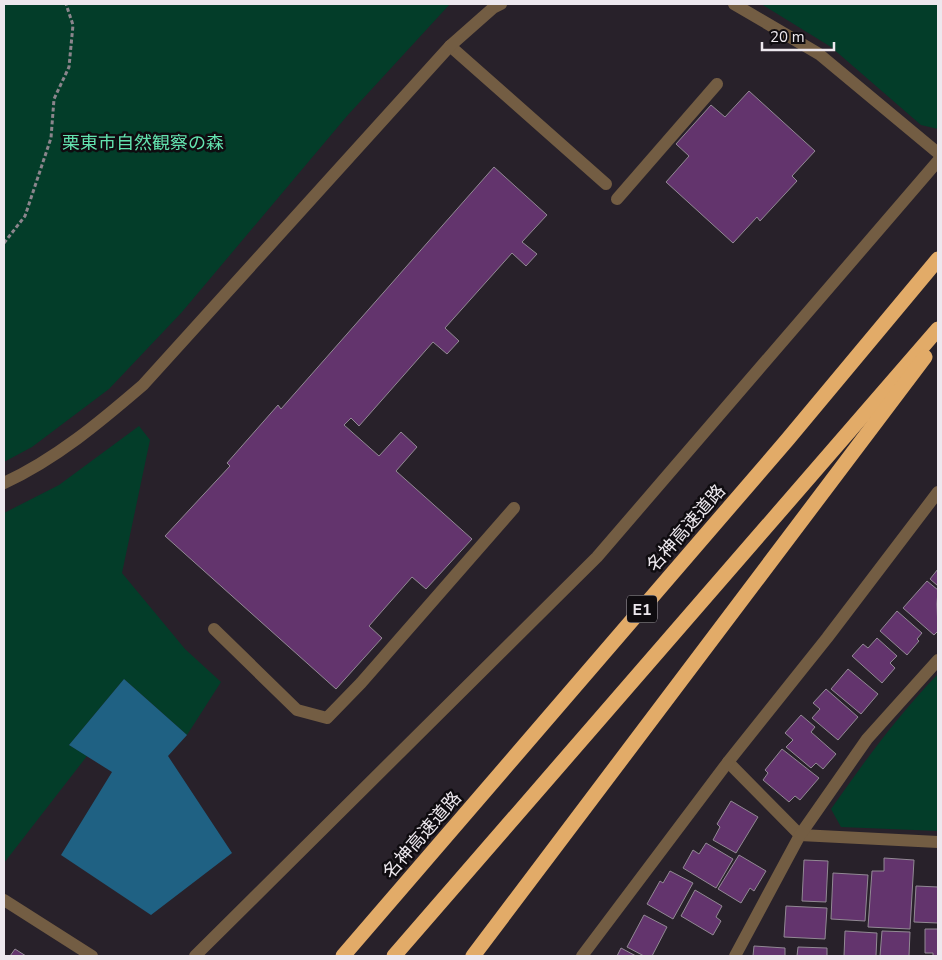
<svg xmlns="http://www.w3.org/2000/svg" width="942" height="960" font-family="'Nunito Sans','Noto Sans JP',sans-serif">
	<rect width="100%" height="100%" fill="#28212a"/>
	<g fill="#033d29">
		<polygon points="4,4 450,4 347,116 182,312 109,389 32,447 4,462"/>
		<polygon points="761,4 938,4 938,129 921,125 831,47"/>
		<polygon points="139,426 150,440 122,573 185,649 221,682 187,735 124,679 69,745 87,756 4,863 4,513 59,485"/>
		<path d="M938,674V831L841,827L831,809C864,762 898,715 938,674Z"/>
	</g>
	<polygon fill="#1f6183" points="124,679 187,735 168,756 232,853 151,915 61,855 112,772 69,745"/>
	<g fill="#63346d" stroke="#928994">
		<polygon points="749,91 815,151 792,176 797,181 760,221 757,217 733,243 666,182 689,156 676,144 711,105 725,117"/>
		<polygon points="494,167 547,215 522,242 537,254 526,266 512,253 445,328 459,341 447,354 433,342 359,426 351,418 344,425 379,456 401,432 417,447 396,471 472,539 426,589 412,577 369,626 382,638 336,689 165,536 230,466 227,463 278,405 281,409"/>
		<polygon points="938,569 938,586 930,579"/>
		<polygon points="927,581 938,590 937,604 938,631 934,635 903,608"/>
		<polygon points="897,611 922,633 917,639 919,641 907,655 880,631"/>
		<polygon points="877,638 897,656 890,663 895,668 882,683 852,656 863,644 868,648"/>
		<polygon points="848,669 878,694 861,714 831,689"/>
		<polygon points="826,689 858,717 838,740 812,718 820,709 813,703"/>
		<polygon points="801,715 815,727 811,732 836,754 823,769 816,763 811,768 786,747 793,740 785,733"/>
		<polygon points="782,749 819,778 800,800 795,796 789,802 763,780 768,773 765,770"/>
		<polygon points="731,801 758,817 736,853 713,840 720,827 717,824"/>
		<polygon points="706,843 733,859 716,888 683,868 693,850 699,854"/>
		<polygon points="739,855 766,871 754,891 750,888 741,903 718,889"/>
		<polygon points="884,858 914,860 910,929 868,927 872,871 884,871"/>
		<polygon points="804,860 828,861 826,902 802,901"/>
		<polygon points="670,871 693,883 673,919 647,904 660,881 663,883"/>
		<polygon points="833,873 868,875 865,921 831,919"/>
		<polygon points="916,886 938,887 938,923 914,922"/>
		<polygon points="695,890 722,906 716,917 721,921 713,935 681,916"/>
		<polygon points="786,906 827,908 825,939 784,937"/>
		<polygon points="644,915 667,927 652,956 644,956 627,947"/>
		<polygon points="925,929 938,929 938,956 933,956 933,953 925,953"/>
		<polygon points="845,931 877,933 876,956 844,956"/>
		<polygon points="882,931 910,932 909,956 880,956"/>
		<polygon points="754,946 785,948 785,956 753,956"/>
		<polygon points="798,947 827,948 827,956 797,956"/>
		<polygon points="621,948 636,956 617,956"/>
		<polygon points="15,949 26,956 10,956"/>
	</g>
	<g fill="none" stroke-linecap="round" stroke-linejoin="round">
		<polyline stroke="#8b858c" stroke-width="3" stroke-dasharray="4 2.5" stroke-linecap="butt" points="4,243 25,216 51,138 54,99 69,67 73,25 66,4"/>
		<g stroke="#735d43" stroke-width="12">
			<polyline points="734,4 819,54 938,153"/>
			<polyline points="450,46 606,184"/>
			<polyline points="617,199 717,84"/>
			<path d="M4,483C56,459 100,422 143,385L450,46L493,8L501,4"/>
			<polyline points="214,629 297,710 327,718 361,683 514,508"/>
			<polyline points="728,762 800,835 938,842"/>
			<polyline points="4,900 92,956"/>
			<polyline points="195,956 597,557 938,161"/>
			<polyline points="582,956 728,762 827,638 938,492"/>
			<polyline points="735,956 800,835 867,739 938,660"/>
		</g>
		<g stroke="#e2ab68" stroke-width="15">
			<polyline points="343,956 788,439 938,259"/>
			<polyline points="394,956 938,329"/>
			<polyline points="473,956 925,357"/>
		</g>
	</g>
	<g text-anchor="middle" stroke-width="5" stroke-linejoin="round" paint-order="stroke">
		<rect fill="#0f0c10" stroke="#aaa6ab" stroke-width="1" x="627" y="595.5" width="30" height="27" rx="4"/>
		<g font-size="16" font-weight="bold" fill="#ede8ee">
			<text x="642" y="615">E1</text>
		</g>
		<g font-size="18" fill="#63e3af" stroke="#0f0c10">
			<text x="143" y="149">栗東市自然観察の森</text>
		</g>
		<g font-size="18" fill="#ede8ee" stroke="#0f0c10">
			<text transform="translate(686 528) rotate(-49)" y="6">名神高速道路</text>
			<text transform="translate(422 835) rotate(-49)" y="6">名神高速道路</text>
		</g>
	</g>
	<rect width="942" height="960" fill="none" stroke="#ede8ee" stroke-width="10"/>
	<path d="M762 42v8h72v-8" fill="none" stroke="#ede8ee" stroke-width="2.5"/>
	<text x="770" y="42" font-size="15" fill="#ede8ee" stroke="#0f0c10" stroke-width="4" paint-order="stroke">20 m</text>
</svg>
